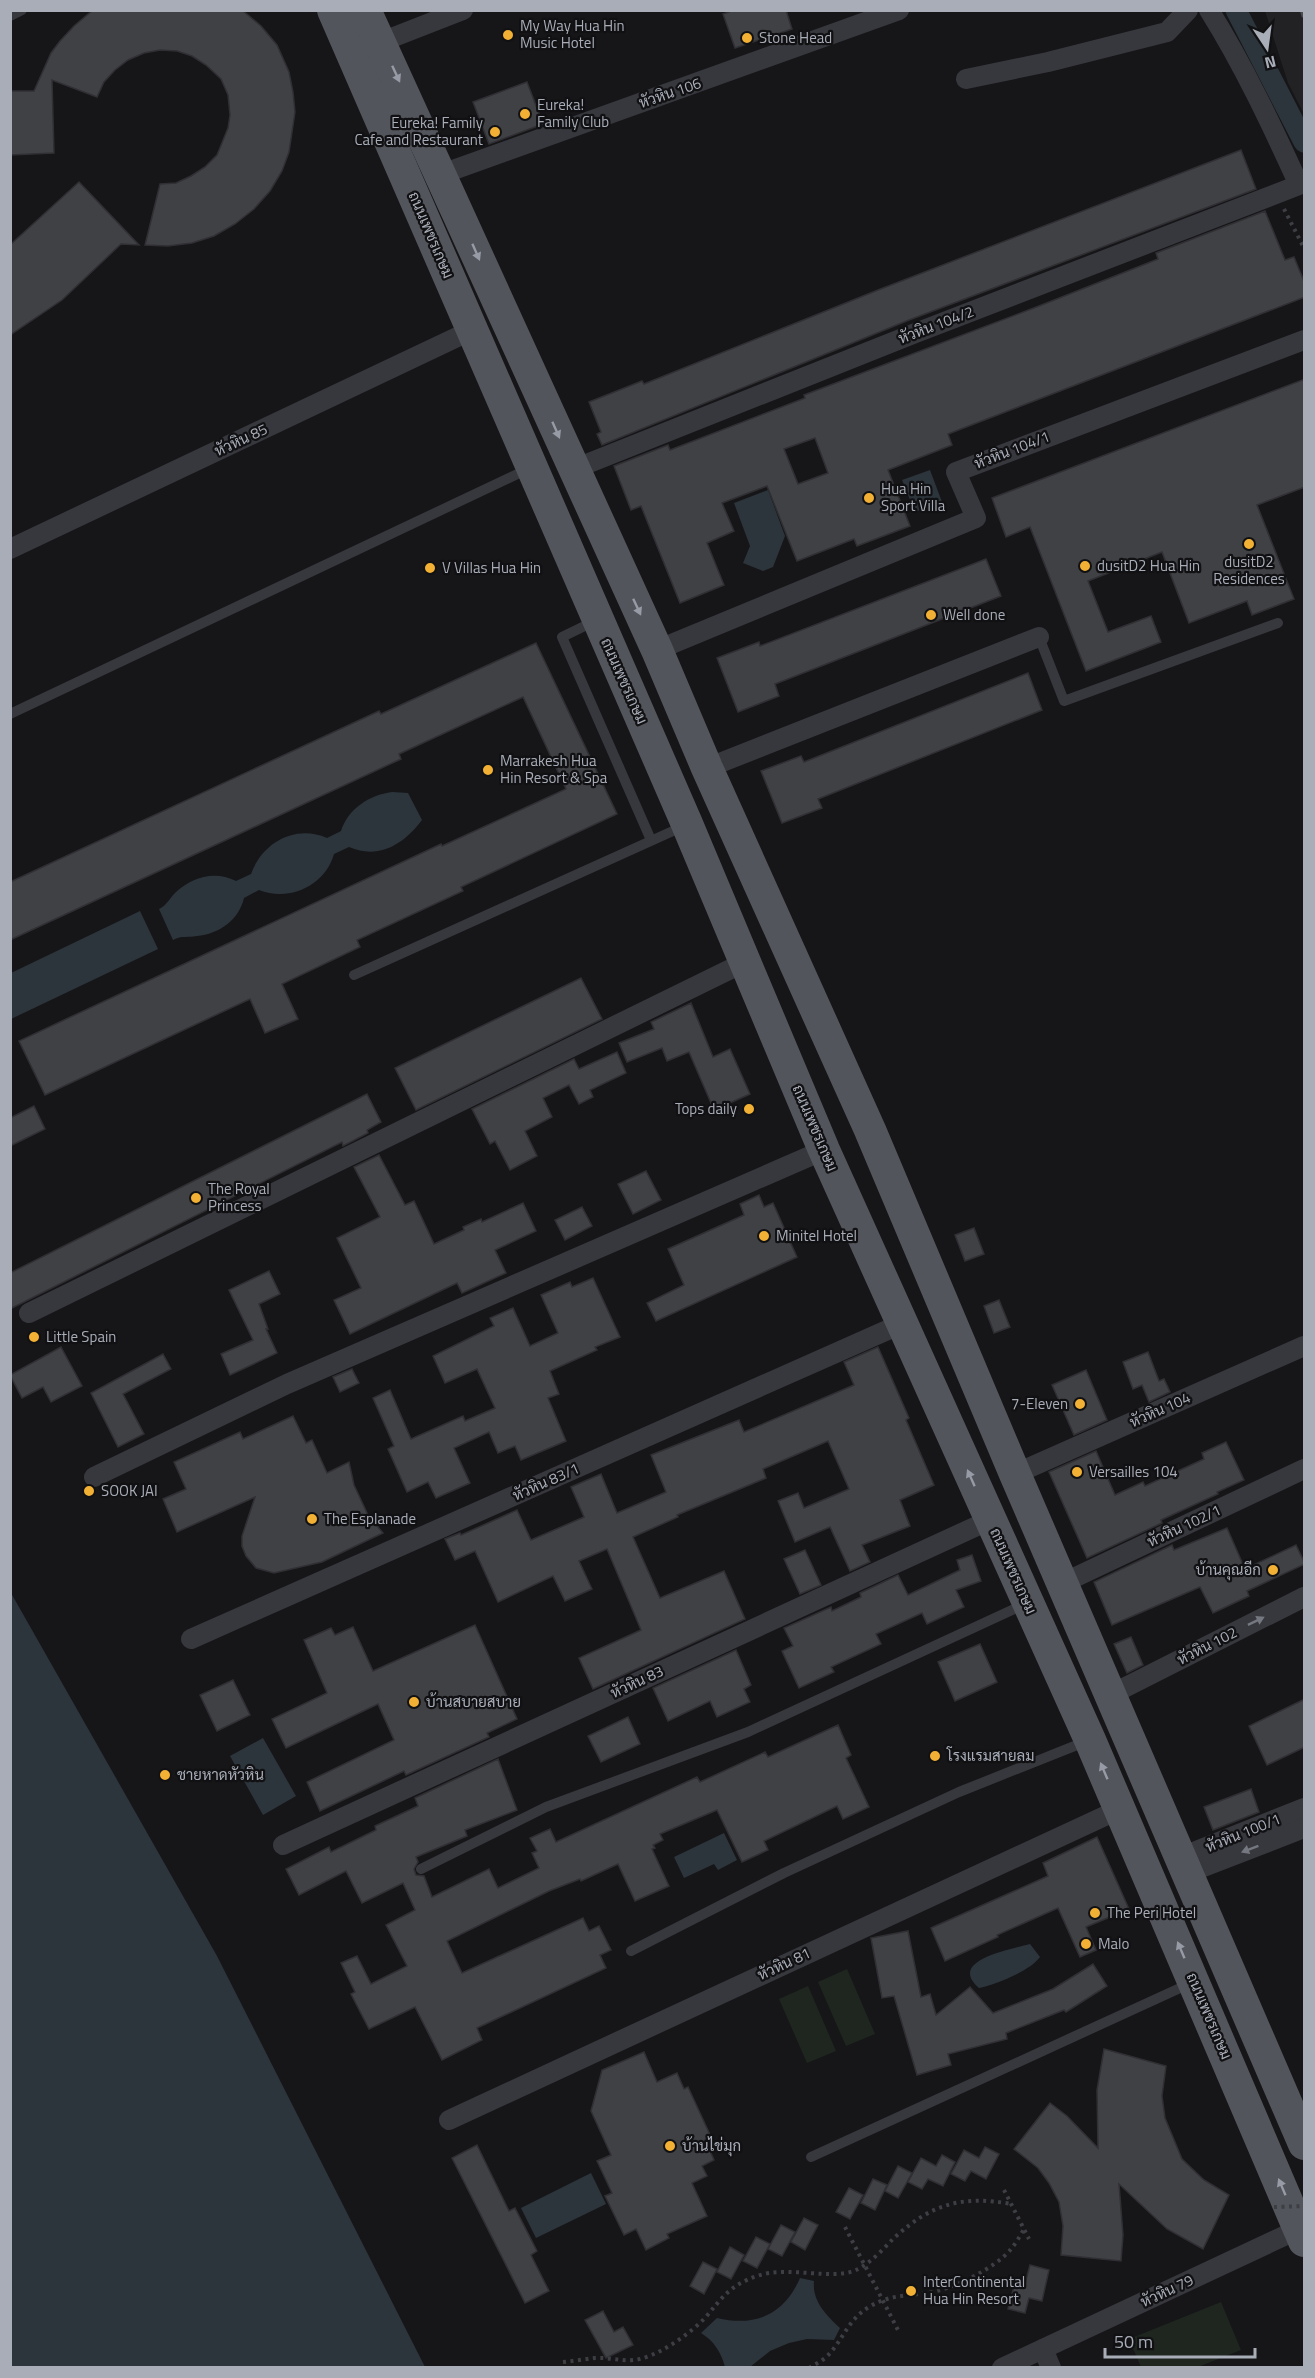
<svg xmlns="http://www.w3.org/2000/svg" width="1315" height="2378" font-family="'Titillium Web',Sarabun,sans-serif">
	<rect width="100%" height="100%" fill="#161618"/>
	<polygon fill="#222225" points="1265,11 1304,11 1304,114 1288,83"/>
	<g fill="#1e261f">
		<polygon points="847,1969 875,2034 846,2046 818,1982"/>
		<polygon points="808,1986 836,2051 807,2063 779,1999"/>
		<polygon points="1221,2302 1241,2350 1198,2367 1141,2367 1129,2339"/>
	</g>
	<g fill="#2c353c">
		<polygon points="930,470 942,502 915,512 902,480"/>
		<polygon points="768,490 785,536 773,567 763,571 743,563 750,546 734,503"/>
		<path d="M392,792L408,793L422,820C404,844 379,860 349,847L334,854C325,886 289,902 259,890L244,898C239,920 219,934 197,936C188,938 182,935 173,940L159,909C167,905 169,899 175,893C191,877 215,870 236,881L251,874C262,843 295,824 327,838L341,831C348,809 369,795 392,792Z"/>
		<polygon points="140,911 158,949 11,1019 11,973"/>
		<polygon points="11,1593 217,1956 425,2367 11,2367"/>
		<polygon points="263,1738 296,1796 263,1815 230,1756"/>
		<polygon points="724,1833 737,1860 718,1870 714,1864 684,1878 674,1857"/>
		<path d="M1030,1944L1040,1957C1030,1971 995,1985 979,1988C946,1960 1013,1949 1030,1944Z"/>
		<polygon points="591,2173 606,2204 536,2238 521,2208"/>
		<path d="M800,2278L814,2281C812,2301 826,2315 840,2328L834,2340L807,2339L789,2343L770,2351L750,2367H725C721,2352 714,2341 701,2333L717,2318C755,2327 784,2315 800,2278Z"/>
	</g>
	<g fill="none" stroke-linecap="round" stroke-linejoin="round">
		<polyline stroke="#2c353c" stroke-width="21" points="1236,10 1304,142"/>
	</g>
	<g fill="#404145" stroke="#303034" stroke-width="1.5" fill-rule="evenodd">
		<polygon points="93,10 242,10 261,26 277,45 289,72 293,92 295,112 289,152 282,171 270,191 254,209 235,224 214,236 192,243 168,246 145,245 160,184 176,183 191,176 205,167 217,155 228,128 230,115 228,95 221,79 206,65 192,56 177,51 160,50 144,53 128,60 115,70 104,82 97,97 52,80 54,153 10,155 10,91 34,91 51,53 60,41 74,26"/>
		<polygon points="734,10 786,10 792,29 735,48 723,14"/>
		<polygon points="527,82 543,124 489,144 473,102"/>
		<polygon points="1241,150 1256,189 909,320 602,445 597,434 601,432 589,402 642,381 644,384 878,290"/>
		<polygon points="79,182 139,245 121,244 62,300 10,335 10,245"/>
		<path d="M1265,211L1285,260L1294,257L1305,284V297L948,434L952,445L888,470L910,526L857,546L854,539L797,561L767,486L722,503L734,531L707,543L724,585L680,603L641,506L631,510L614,466L668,445L670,450L805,398L804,395L1039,306L1158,259L1156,253ZM815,438L828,473L798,484L784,449Z"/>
		<polygon points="1305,379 1305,487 1257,505 1294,599 1252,615 1247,601 1189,623 1162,552 1088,581 1108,632 1151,616 1161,642 1086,671 1030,527 1006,537 992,498"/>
		<polygon points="986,559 1001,596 775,684 779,696 738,712 717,658 759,642 760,646"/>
		<polygon points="536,643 617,814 461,887 463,891 357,940 360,947 282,984 298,1019 265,1033 250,999 45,1095 19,1041 441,844 442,846 566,789 523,697 399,754 401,759 10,940 10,882 379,711 381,714"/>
		<polygon points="1028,673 1042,710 818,799 822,808 782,823 761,771 801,756 804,762"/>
		<polygon points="581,978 602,1019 416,1110 395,1068"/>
		<polygon points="691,1003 713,1057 730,1049 750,1094 714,1110 689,1052 667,1061 662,1048 627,1062 619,1043 654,1029 651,1022"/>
		<polygon points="617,1052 626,1073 590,1090 593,1097 579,1104 569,1085 543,1098 552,1117 525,1131 537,1156 510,1170 495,1141 490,1144 472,1109 574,1059 579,1069"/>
		<polygon points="367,1094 381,1122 367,1130 368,1133 343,1146 342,1142 10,1309 10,1273"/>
		<polygon points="34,1106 45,1129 10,1146 10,1118"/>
		<polygon points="379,1155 405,1205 414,1201 434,1244 464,1230 463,1227 481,1219 482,1222 523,1203 536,1231 495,1250 506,1273 462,1293 457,1283 350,1334 334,1300 361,1288 337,1238 380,1217 354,1167"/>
		<polygon points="646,1171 661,1200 633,1214 618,1184"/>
		<polygon points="759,1195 764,1207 773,1203 797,1257 656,1321 647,1303 684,1285 668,1249 744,1215 740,1204"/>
		<polygon points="582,1207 592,1226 565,1240 555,1220"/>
		<polygon points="974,1228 984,1254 965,1261 955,1235"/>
		<polygon points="269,1271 280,1294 259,1304 268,1329 266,1329 277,1353 230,1375 221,1354 253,1340 229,1290"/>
		<polygon points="593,1278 620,1337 595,1347 597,1350 550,1371 559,1394 548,1398 566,1441 521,1460 515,1446 498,1453 489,1432 454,1448 470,1483 436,1498 428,1482 407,1492 388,1449 394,1446 373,1398 390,1390 411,1439 463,1416 465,1421 495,1408 477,1369 445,1383 433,1356 494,1326 490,1318 513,1308 530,1346 558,1333 541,1295 570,1282 572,1287"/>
		<polygon points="999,1300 1010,1327 994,1333 984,1306"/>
		<polygon points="61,1347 82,1386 51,1402 43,1387 22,1398 10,1375"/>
		<polygon points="878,1347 909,1418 906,1420 934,1485 900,1500 910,1526 862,1545 870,1562 850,1571 830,1527 795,1542 778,1501 798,1493 804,1508 849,1489 828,1441 763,1469 766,1478 677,1515 678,1517 633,1537 660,1598 724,1571 745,1619 593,1689 579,1658 641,1630 607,1549 579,1561 592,1589 565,1601 553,1576 498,1602 475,1551 455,1560 445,1539 460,1533 461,1535 517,1510 531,1540 584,1517 571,1487 601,1474 617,1513 666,1492 651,1455 739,1420 744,1432 854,1385 844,1362"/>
		<polygon points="1148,1352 1159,1381 1164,1379 1170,1392 1149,1402 1142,1385 1133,1389 1123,1362"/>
		<polygon points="163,1354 171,1369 123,1394 144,1434 118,1447 91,1393"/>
		<polygon points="352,1369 359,1383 340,1392 333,1377"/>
		<polygon points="1086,1370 1107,1420 1074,1435 1052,1385"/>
		<polygon points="293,1416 306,1443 312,1440 327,1473 349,1462 354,1485 368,1515 383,1533 322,1562 274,1573 256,1568 246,1556 242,1546 242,1536 255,1497 177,1532 163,1499 186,1489 174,1462 240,1432 243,1439"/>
		<polygon points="1226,1442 1244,1480 1217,1492 1218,1494 1161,1520 1162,1523 1087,1558 1049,1472 1096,1451 1115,1495 1143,1482 1145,1486 1204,1459 1202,1453"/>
		<polygon points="1227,1528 1245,1569 1296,1545 1305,1564 1247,1591 1249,1596 1213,1613 1200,1587 1112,1625 1094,1582 1172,1545 1174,1550"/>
		<polygon points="805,1550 821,1585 800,1594 784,1559"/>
		<polygon points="972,1555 981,1581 956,1590 964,1607 927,1624 922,1613 876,1634 881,1644 831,1667 834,1672 799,1688 782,1651 793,1646 784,1628 831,1607 832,1611 861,1597 860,1593 898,1575 908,1595 960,1570 957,1560"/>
		<polygon points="475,1625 517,1719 487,1733 489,1737 406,1775 404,1771 320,1811 307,1782 394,1740 378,1704 286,1748 272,1719 327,1693 304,1640 331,1628 335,1635 353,1627 373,1671"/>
		<polygon points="1131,1637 1143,1665 1127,1673 1114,1644"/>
		<polygon points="980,1644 997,1682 955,1701 938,1662"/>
		<polygon points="736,1650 751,1685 744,1689 750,1702 717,1717 710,1701 668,1721 653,1688"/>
		<polygon points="233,1680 250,1715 217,1731 200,1695"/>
		<polygon points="1305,1699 1305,1747 1267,1765 1249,1726"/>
		<polygon points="628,1717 640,1744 601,1762 588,1736"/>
		<polygon points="838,1725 851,1755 846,1758 869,1807 843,1819 837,1806 764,1841 768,1850 742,1862 717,1810 660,1834 663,1840 653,1845 655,1848 652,1849 669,1886 635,1901 618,1864 581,1881 580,1879 549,1891 447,1941 462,1973 583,1918 589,1931 599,1926 611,1950 600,1955 606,1968 477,2028 482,2040 442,2060 415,2007 369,2029 351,1994 355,1992 341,1963 357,1956 371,1984 407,1966 386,1925 415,1910 403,1883 362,1903 346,1871 299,1895 286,1869 329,1847 331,1852 376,1830 375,1826 418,1806 415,1798 498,1759 517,1810 465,1830 467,1836 416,1857 418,1862 414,1869 416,1875 424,1876 432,1897 489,1869 498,1888 539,1868 532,1853 537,1851 530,1838 550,1829 556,1842 697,1777 700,1782 765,1752 768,1757"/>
		<polygon points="1251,1789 1259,1812 1213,1830 1204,1807"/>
		<polygon points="1097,1837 1129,1909 1086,1927 1096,1950 1080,1957 1058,1908 997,1935 998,1937 945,1961 931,1928 1048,1876 1043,1863"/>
		<polygon points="908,1931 921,1997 930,1994 936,2015 970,1987 993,2013 1053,1989 1093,1964 1107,1986 1066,2012 1064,2010 1006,2033 1007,2039 948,2054 951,2065 917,2075 894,1996 882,1998 871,1938"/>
		<polygon points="1104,2049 1166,2066 1162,2096 1165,2118 1182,2159 1204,2180 1229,2195 1203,2249 1167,2229 1119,2184 1123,2235 1121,2261 1061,2255 1063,2226 1059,2202 1049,2183 1038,2168 1014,2149 1050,2103 1067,2116 1098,2148 1097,2090"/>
		<polygon points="644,2052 657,2082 677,2073 684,2089 688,2087 711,2137 705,2140 714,2160 702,2166 707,2176 692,2183 707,2216 667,2234 669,2238 646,2250 636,2229 624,2235 605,2196 612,2193 597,2161 611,2155 591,2111 602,2070"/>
		<polygon points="477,2145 509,2211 515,2208 537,2251 531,2255 549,2291 525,2303 452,2158"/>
		<polygon points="985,2147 999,2154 986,2179 971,2171 965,2181 951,2174 964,2150 979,2158"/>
		<polygon points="942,2155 955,2162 943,2186 928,2179 922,2189 908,2182 921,2158 936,2166"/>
		<polygon points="898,2166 912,2173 898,2198 885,2191"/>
		<polygon points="873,2179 887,2185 875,2210 861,2203"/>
		<polygon points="849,2188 863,2195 850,2219 836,2212"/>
		<polygon points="804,2218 818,2225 805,2250 791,2242"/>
		<polygon points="781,2225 795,2232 782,2256 768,2249"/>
		<polygon points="756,2237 770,2244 757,2268 743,2261"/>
		<polygon points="730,2247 744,2255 731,2279 717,2272"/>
		<polygon points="703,2262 717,2269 704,2294 690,2286"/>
		<polygon points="1030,2265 1049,2270 1042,2301 1029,2298 1025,2313 1008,2309 1015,2282 1025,2284"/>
		<polygon points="603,2311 614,2332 623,2327 633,2345 606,2358 585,2320"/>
	</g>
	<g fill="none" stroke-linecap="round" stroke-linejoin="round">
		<g stroke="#3d3f44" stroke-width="4" stroke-dasharray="3 4.5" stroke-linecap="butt">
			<polyline points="1284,209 1304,248"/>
			<polyline points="1004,2190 1029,2239"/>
			<polyline points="845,2227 899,2332"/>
			<path d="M563,2362C574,2361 585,2359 595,2358C616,2357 627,2365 649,2356C668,2349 690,2333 705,2318C722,2298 730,2285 757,2276C788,2265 831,2281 856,2270C871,2263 883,2249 894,2238C931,2204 962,2195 1011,2204"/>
			<path d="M809,2368C814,2365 820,2362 825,2358C843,2342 846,2321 869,2307C888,2295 906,2296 927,2293C951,2290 996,2268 1011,2249C1016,2243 1020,2236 1024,2229"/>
		</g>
		<g stroke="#37383d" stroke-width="10">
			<polyline points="10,16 22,10"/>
			<polyline points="597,620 562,637 651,840"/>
			<polyline points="1039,637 1064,701 1278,623"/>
			<polyline points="10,714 528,469"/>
			<polyline points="354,975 684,826"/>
			<polyline points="421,1869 546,1807 748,1732 1027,1603"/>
			<polyline points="631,1951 784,1873 959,1792 1087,1741"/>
			<polyline points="811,2157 1191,1983"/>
		</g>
		<g stroke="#37383d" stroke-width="20">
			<polyline points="381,42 463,10"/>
			<polyline points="966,79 1048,62 1167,32 1188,10"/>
			<polyline points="442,174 899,10"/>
			<path d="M574,469L913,334L1299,185C1272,126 1244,66 1209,10"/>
			<polyline points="10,549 472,330"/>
			<polyline points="657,650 976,518 956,472 1304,340"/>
			<polyline points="707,768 1039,637"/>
			<polyline points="29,1313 745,962"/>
			<polyline points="1015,1474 1304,1346"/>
			<polyline points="94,1477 287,1384 824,1150"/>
			<polyline points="1063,1583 1304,1469"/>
			<polyline points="191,1639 901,1324"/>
			<polyline points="1110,1695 1304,1597"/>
			<polyline points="283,1845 990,1520"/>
			<polyline points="1181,1857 1304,1808"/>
			<polyline points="1188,1873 1304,1828"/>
			<polyline points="449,2120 1120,1809"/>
			<polyline points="1043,2349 1051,2368"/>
			<polyline points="1002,2368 1299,2229"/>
		</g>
		<g stroke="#53555c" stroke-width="32">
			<polyline points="333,10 687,824 824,1150 1090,1740 1304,2241"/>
			<polyline points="365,10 657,650 707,768 870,1130 1015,1474 1304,2144"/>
		</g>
		<polyline stroke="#4a4c52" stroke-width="4.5" stroke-dasharray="8 6" stroke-linecap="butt" points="1302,10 1304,17"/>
		<polyline stroke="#3d3f44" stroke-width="4" stroke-dasharray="3 4.5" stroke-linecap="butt" points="1274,2207 1304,2206"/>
	</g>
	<defs><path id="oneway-solid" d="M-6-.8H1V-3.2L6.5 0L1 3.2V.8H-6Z" transform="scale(1.5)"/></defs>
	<g fill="#979ba6">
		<use href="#oneway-solid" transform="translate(396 74) rotate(65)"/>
		<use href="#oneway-solid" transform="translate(476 252) rotate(66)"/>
		<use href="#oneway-solid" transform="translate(556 430) rotate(66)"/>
		<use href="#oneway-solid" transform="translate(637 607) rotate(65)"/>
		<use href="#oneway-solid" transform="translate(971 1478) rotate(-114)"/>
		<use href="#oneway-solid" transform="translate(1104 1771) rotate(-113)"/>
		<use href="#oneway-solid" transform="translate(1181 1950) rotate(-113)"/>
		<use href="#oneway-solid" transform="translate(1282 2187) rotate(-113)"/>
	</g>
	<g fill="#757881">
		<use href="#oneway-solid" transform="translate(1256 1621) rotate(-26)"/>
		<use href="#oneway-solid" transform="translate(1250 1849) rotate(159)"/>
	</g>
	<g fill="#f2b134" stroke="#111113" stroke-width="2">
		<circle cx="508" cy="35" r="6"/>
		<circle cx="747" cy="38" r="6"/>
		<circle cx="525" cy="114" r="6"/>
		<circle cx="495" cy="132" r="6"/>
		<circle cx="869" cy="498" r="6"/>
		<circle cx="1249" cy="544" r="6"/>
		<circle cx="1085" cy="566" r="6"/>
		<circle cx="430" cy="568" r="6"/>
		<circle cx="931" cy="615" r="6"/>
		<circle cx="488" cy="770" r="6"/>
		<circle cx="749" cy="1109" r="6"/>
		<circle cx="196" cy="1198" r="6"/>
		<circle cx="764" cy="1236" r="6"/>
		<circle cx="34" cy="1337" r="6"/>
		<circle cx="1080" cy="1404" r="6"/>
		<circle cx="1077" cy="1472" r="6"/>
		<circle cx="89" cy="1491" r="6"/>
		<circle cx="312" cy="1519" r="6"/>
		<circle cx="1273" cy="1570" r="6"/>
		<circle cx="414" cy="1702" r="6"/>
		<circle cx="935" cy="1756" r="6"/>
		<circle cx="165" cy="1775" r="6"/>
		<circle cx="1095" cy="1913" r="6"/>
		<circle cx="1086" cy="1944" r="6"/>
		<circle cx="670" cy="2146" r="6"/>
		<circle cx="911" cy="2291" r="6"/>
	</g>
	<g text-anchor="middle" stroke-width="4.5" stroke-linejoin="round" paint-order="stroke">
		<g font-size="15" fill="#a8adb8" stroke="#111113" text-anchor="start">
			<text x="520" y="31">My Way Hua Hin<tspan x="520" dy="17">Music Hotel</tspan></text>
			<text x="759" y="43">Stone Head</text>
			<text x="537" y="110">Eureka!<tspan x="537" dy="17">Family Club</tspan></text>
			<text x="483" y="128" text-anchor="end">Eureka! Family<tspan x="483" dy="17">Cafe and Restaurant</tspan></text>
			<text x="881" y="494">Hua Hin<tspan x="881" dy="17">Sport Villa</tspan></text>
			<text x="1249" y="567" text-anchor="middle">dusitD2<tspan x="1249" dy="17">Residences</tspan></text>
			<text x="1097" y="571">dusitD2 Hua Hin</text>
			<text x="442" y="573">V Villas Hua Hin</text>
			<text x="943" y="620">Well done</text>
			<text x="500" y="766">Marrakesh Hua<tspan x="500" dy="17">Hin Resort &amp; Spa</tspan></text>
			<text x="737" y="1114" text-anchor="end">Tops daily</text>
			<text x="208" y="1194">The Royal<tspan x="208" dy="17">Princess</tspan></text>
			<text x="776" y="1241">Minitel Hotel</text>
			<text x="46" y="1342">Little Spain</text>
			<text x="1068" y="1409" text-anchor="end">7-Eleven</text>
			<text x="1089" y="1477">Versailles 104</text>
			<text x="101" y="1496">SOOK JAI</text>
			<text x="324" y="1524">The Esplanade</text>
			<text x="1261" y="1575" text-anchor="end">บ้านคุณอีก</text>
			<text x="426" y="1707">บ้านสบายสบาย</text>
			<text x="947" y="1761">โรงแรมสายลม</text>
			<text x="177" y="1780">ชายหาดหัวหิน</text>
			<text x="1107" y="1918">The Peri Hotel</text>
			<text x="1098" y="1949">Malo</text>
			<text x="682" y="2151">บ้านไข่มุก</text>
			<text x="923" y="2287">InterContinental<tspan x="923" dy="17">Hua Hin Resort</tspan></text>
		</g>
		<g font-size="15" fill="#a8adb8" stroke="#111113">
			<text transform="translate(670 93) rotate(-19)" y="5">หัวหิน 106</text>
			<text transform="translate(431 235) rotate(67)" y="5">ถนนเพชรเกษม</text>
			<text transform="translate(936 325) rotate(-21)" y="5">หัวหิน 104/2</text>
			<text transform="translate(241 440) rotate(-25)" y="5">หัวหิน 85</text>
			<text transform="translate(1012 450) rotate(-21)" y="5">หัวหิน 104/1</text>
			<text transform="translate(624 681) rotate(66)" y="5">ถนนเพชรเกษม</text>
			<text transform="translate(815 1128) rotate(67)" y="5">ถนนเพชรเกษม</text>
			<text transform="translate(1160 1410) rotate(-24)" y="5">หัวหิน 104</text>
			<text transform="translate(546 1482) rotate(-24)" y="5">หัวหิน 83/1</text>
			<text transform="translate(1184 1526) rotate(-25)" y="5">หัวหิน 102/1</text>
			<text transform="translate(1013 1571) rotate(66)" y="5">ถนนเพชรเกษม</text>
			<text transform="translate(1207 1646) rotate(-27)" y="5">หัวหิน 102</text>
			<text transform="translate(637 1682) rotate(-25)" y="5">หัวหิน 83</text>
			<text transform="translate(1243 1833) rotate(-22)" y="5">หัวหิน 100/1</text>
			<text transform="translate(784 1964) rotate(-25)" y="5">หัวหิน 81</text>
			<text transform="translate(1209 2016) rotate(67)" y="5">ถนนเพชรเกษม</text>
			<text transform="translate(1167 2291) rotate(-25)" y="5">หัวหิน 79</text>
		</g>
	</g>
	<rect width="1315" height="2378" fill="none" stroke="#a8adb8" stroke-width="24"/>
	<g transform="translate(1267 48) rotate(167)" stroke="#111113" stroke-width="4.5" paint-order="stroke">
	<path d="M0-4.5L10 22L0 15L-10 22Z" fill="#a8adb8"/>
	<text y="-9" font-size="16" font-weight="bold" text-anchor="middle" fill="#a8adb8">N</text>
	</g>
	<path d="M1105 2348v9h150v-9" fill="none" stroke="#a8adb8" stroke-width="3"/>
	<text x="1114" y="2348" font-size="18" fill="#a8adb8" stroke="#111113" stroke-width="4.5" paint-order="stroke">50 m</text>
</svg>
